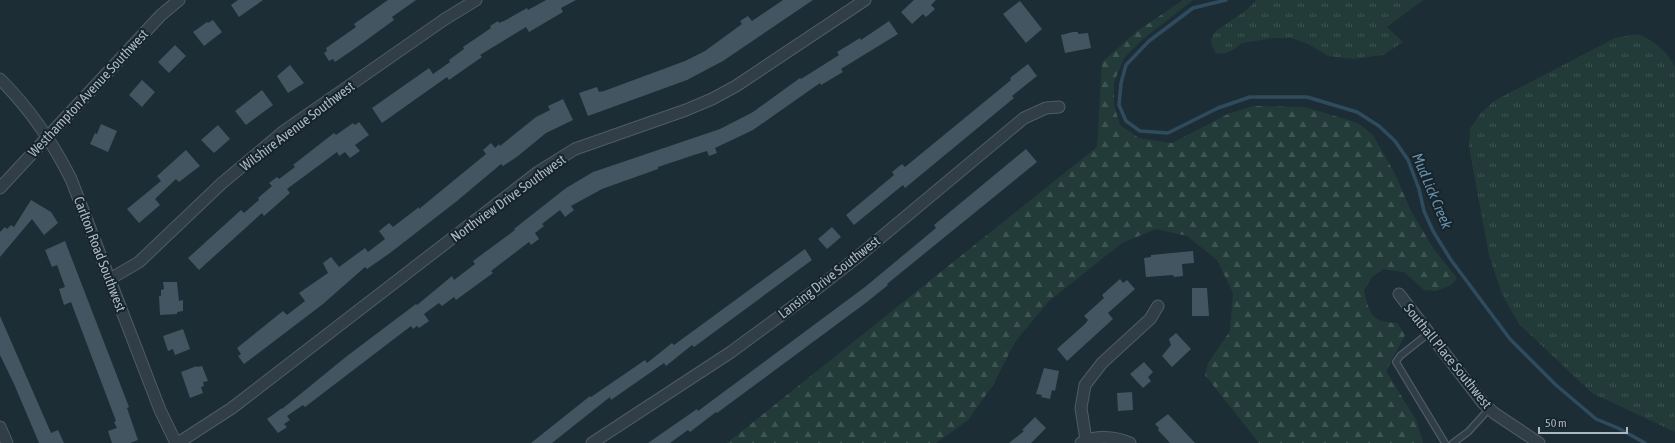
<svg xmlns="http://www.w3.org/2000/svg" width="1675" height="443" font-family="'Asap Condensed',sans-serif">
	<defs>
		<pattern id="grass-tufts" width="24" height="20" patternUnits="userSpaceOnUse"><rect width="24" height="20" fill="#223b38"/><path d="M3 7l-1-3M5 7V3M7 7l1-3M15 17l-1-3M17 17v-4M19 17l1-3" fill="none" stroke="#3f5553"/></pattern>
		<pattern id="forest-firs" width="22" height="20" patternUnits="userSpaceOnUse"><rect width="22" height="20" fill="#223b38"/><path d="M5 1l3.5 6h-7zM16 11l3.5 6h-7z" fill="#3f5553"/></pattern>
	</defs>
	<rect width="100%" height="100%" fill="#1d2d36"/>
	<g fill="url(#grass-tufts)">
		<path d="M1256,0H1423L1387,27L1403,42L1383,55L1354,59L1328,56L1308,44L1291,38H1273L1242,43L1233,50L1224,54L1216,53C1203,35 1219,29 1232,20C1241,14 1250,8 1256,0Z"/>
		<path d="M1638,34C1654,41 1667,51 1675,67V432L1592,393L1519,324L1502,294L1489,255L1469,147L1470,129L1480,114L1494,101L1615,38Z"/>
	</g>
	<path fill="url(#forest-firs)" d="M1183,0H1193L1143,39L1124,58L1114,82V105L1120,125L1139,138L1172,143L1228,114L1253,106L1305,107L1358,123L1373,135L1395,174L1411,211L1433,248L1457,278L1451,285L1436,291L1424,290L1404,272L1383,269L1371,278L1364,290C1369,313 1371,322 1397,323L1405,335L1386,371L1416,420L1423,443H1259L1205,375L1208,363L1230,331L1233,293L1217,260L1187,236L1156,229L1122,243L1049,301L1015,342L993,385L968,420L936,443H727L1097,147L1102,62L1136,32Z"/>
	<g fill="none" stroke-linecap="round" stroke-linejoin="round">
		<polyline stroke="#2f4c5f" stroke-width="3.5" points="1226,0 1193,8 1149,41 1126,65 1121,83 1119,105 1126,121 1140,131 1168,133 1218,108 1250,97 1307,97 1357,112 1379,126 1395,141 1408,160 1419,189 1424,211 1433,231 1451,260 1510,339 1556,385 1596,419 1618,428 1645,443"/>
	</g>
	<g fill="#435560">
		<polygon points="238,0 263,0 239,17 231,5"/>
		<polygon points="388,0 416,0 392,17 394,20 357,47 335,62 333,59 329,61 324,53 327,51 326,48 356,27 354,24"/>
		<polygon points="546,0 576,0 561,8 563,12 529,32 526,27 480,55 482,57 449,80 447,77 382,123 372,108 429,68 433,74 450,62 449,60 464,49 463,47 491,28 490,26 498,21 499,23 506,20 527,8 528,10"/>
		<polygon points="783,0 813,0 723,61 687,80 588,116 579,93 597,87 599,92 604,91 685,61 705,51 742,24 740,21 748,16 752,21"/>
		<polygon points="914,0 936,0 931,5 935,9 926,17 923,14 912,24 901,12"/>
		<polygon points="1020,1 1042,29 1026,43 1003,14"/>
		<polygon points="213,20 222,32 204,46 193,32 207,22 208,23"/>
		<polygon points="889,21 898,34 841,69 843,72 821,85 820,83 753,130 715,148 717,153 709,156 707,151 694,155 658,167 658,169 602,189 571,206 574,210 565,217 560,210 542,224 544,226 535,233 539,239 531,245 529,242 491,271 493,273 456,300 454,297 442,306 439,303 424,314 429,321 419,328 417,326 413,329 411,326 305,407 303,405 287,416 290,420 284,424 287,427 278,433 267,419 282,408 282,409 347,356 416,304 417,305 452,276 454,280 475,264 473,261 515,230 514,229 566,188 593,172 720,129 753,112 800,78 801,79 839,55 837,52 860,38 861,40"/>
		<polygon points="1073,32 1078,32 1078,34 1088,33 1091,48 1065,53 1061,35"/>
		<polygon points="175,45 186,56 169,73 158,62"/>
		<polygon points="1028,64 1037,76 1012,96 1014,98 905,188 903,185 854,225 846,215 894,175 892,172 902,164 905,167 1011,80 1010,78"/>
		<polygon points="290,65 304,83 288,93 277,76"/>
		<polygon points="142,80 155,92 142,107 129,95"/>
		<polygon points="262,90 273,105 246,125 235,111"/>
		<polygon points="563,99 573,120 546,133 518,156 503,166 501,164 457,201 390,253 367,269 365,267 323,304 244,364 238,356 241,354 237,348 283,311 287,315 305,301 299,293 328,273 323,263 331,257 339,267 365,248 368,252 385,239 379,231 389,223 393,227 419,207 419,209 486,154 483,150 491,143 495,148 499,144 500,146 536,117 550,110 548,106"/>
		<polygon points="359,122 369,135 355,145 360,151 350,158 345,152 339,156 337,152 287,189 290,193 264,216 262,213 199,270 188,258 241,210 244,213 259,200 258,198 272,186 269,183 277,177 279,179 295,167 293,165 334,133 336,135 353,123 355,125"/>
		<polygon points="101,124 117,131 108,152 90,144 95,133 97,134"/>
		<polygon points="218,125 230,139 214,153 201,140"/>
		<polygon points="1026,149 1037,162 887,284 888,285 867,302 717,413 716,412 690,432 688,430 670,443 648,443 697,409 698,411 865,287 936,228 934,225"/>
		<polygon points="186,150 200,166 179,182 176,179 155,199 160,205 139,223 127,209 161,181 157,176"/>
		<polygon points="31,200 51,212 58,223 44,235 32,219 0,257 0,232 5,227 7,229 11,225 14,227"/>
		<polygon points="832,227 841,237 827,249 818,239"/>
		<polygon points="65,241 129,407 127,408 138,440 130,443 112,443 108,431 117,428 114,422 116,421 71,302 64,305 59,289 65,287 57,265 52,267 45,250"/>
		<polygon points="805,249 812,260 694,347 692,345 666,366 664,363 611,400 610,397 552,443 531,443 590,396 591,397 645,360 647,363 672,343 674,345"/>
		<polygon points="1193,251 1194,263 1182,264 1183,276 1174,277 1173,275 1146,277 1144,258 1151,257 1151,255"/>
		<polygon points="1120,279 1123,283 1127,280 1135,289 1108,313 1113,319 1067,361 1057,349 1085,324 1088,320 1084,316 1104,298 1102,295"/>
		<polygon points="163,282 177,282 179,301 183,300 183,311 177,312 177,314 160,315 159,296 161,296 161,290 164,289"/>
		<polygon points="1192,288 1207,288 1209,316 1192,316"/>
		<polygon points="0,316 51,433 58,430 64,443 39,443 14,384 0,355"/>
		<polygon points="183,329 190,349 175,355 173,349 168,351 163,336"/>
		<polygon points="1176,333 1191,349 1172,367 1162,356 1171,345 1169,339"/>
		<polygon points="1144,362 1153,372 1148,377 1151,381 1143,388 1130,374"/>
		<polygon points="197,366 197,367 202,366 208,381 203,382 204,386 201,387 203,393 190,398 181,372"/>
		<polygon points="1044,368 1059,371 1055,391 1052,390 1050,399 1041,397 1042,395 1036,394"/>
		<polygon points="1132,392 1133,410 1118,411 1117,393"/>
		<polygon points="1168,414 1195,443 1170,443 1158,430 1159,428 1155,424"/>
		<polygon points="1035,417 1046,428 1031,443 1009,443 1024,431 1022,430"/>
	</g>
	<g fill="none" stroke-linecap="round" stroke-linejoin="round">
		<g stroke="#4e5c65" stroke-width="8">
			<g id="service">
				<polyline points="1429,333 1400,356 1396,362 1445,443"/>
				<polyline points="1453,443 1468,432 1489,409"/>
			</g>
		</g>
		<g stroke="#4e5c65" stroke-width="13">
			<g id="minor">
				<path d="M0,79C30,109 52,141 71,179L160,410L176,443"/>
				<polyline points="0,188 161,15 179,0"/>
				<polyline points="110,279 139,262 221,184 284,131 445,19 476,0"/>
				<polyline points="1399,294 1483,403 1494,413 1539,443"/>
				<polyline points="0,427 7,443"/>
				<polyline points="1086,440 1081,408 1085,385 1102,363 1150,319 1158,306"/>
				<polyline points="178,443 232,408 538,172 575,149 686,110 712,99 736,86 865,0"/>
				<polyline points="592,443 731,352 814,291 855,259 1024,118 1046,108 1059,107"/>
				<path d="M1081,443C1096,435 1114,436 1130,443"/>
			</g>
		</g>
		<use href="#service" stroke="#313e47" stroke-width="5.5"/>
		<use href="#minor" stroke="#313e47" stroke-width="11"/>
	</g>
	<g text-anchor="middle" stroke-width="4" stroke-linejoin="round" paint-order="stroke">
		<g font-size="14" fill="#aab9c4" stroke="#17232b">
			<text transform="translate(88 93) rotate(-47)" y="5">Westhampton Avenue Southwest</text>
			<text transform="translate(297 126) rotate(-37)" y="5">Wilshire Avenue Southwest</text>
			<text transform="translate(508 198) rotate(-36)" y="5">Northview Drive Southwest</text>
			<text transform="translate(100 254) rotate(69)" y="5">Carlton Road Southwest</text>
			<text transform="translate(829 277) rotate(-38)" y="5">Lansing Drive Southwest</text>
			<text transform="translate(1448 356) rotate(51)" y="5">Southall Place Southwest</text>
		</g>
		<g font-size="15" font-style="italic" fill="#6891aa" stroke="#17232b">
			<text transform="translate(1432 191) rotate(67)" y="5">Mud Lick Creek</text>
		</g>
	</g>
	<path d="M1539 427v6h88v-6" fill="none" stroke="#aab9c4" stroke-width="2"/>
	<text x="1545" y="427" font-size="12" fill="#aab9c4" stroke="#17232b" stroke-width="3" paint-order="stroke">50 m</text>
</svg>
